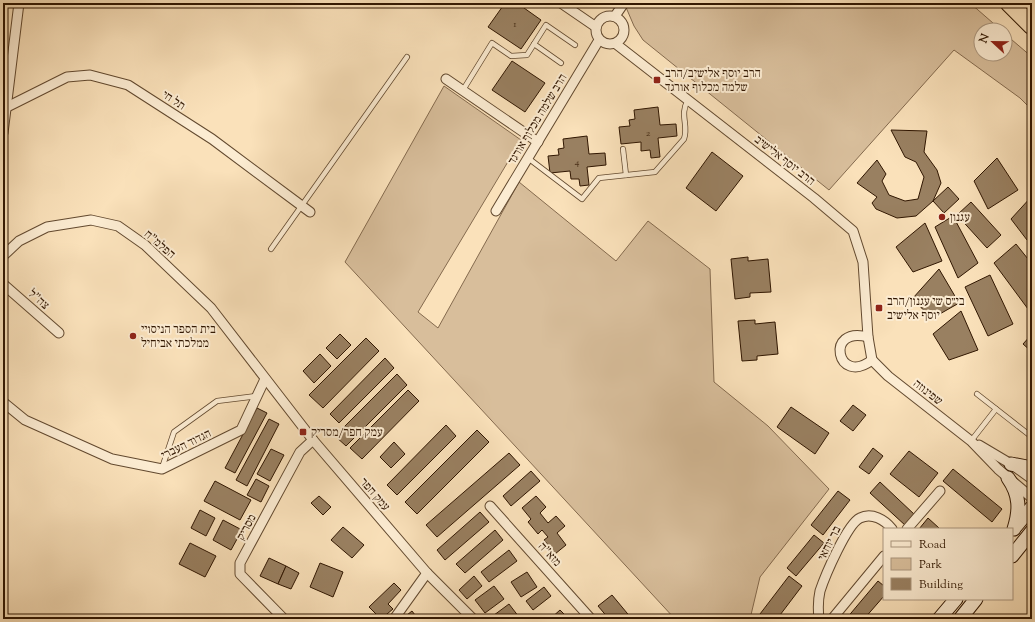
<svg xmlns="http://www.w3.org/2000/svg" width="1035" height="622" font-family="'Sorts Mill Goudy','Frank Ruhl Libre',serif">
	<rect width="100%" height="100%" fill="#fae1ba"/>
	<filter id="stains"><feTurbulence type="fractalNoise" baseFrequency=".005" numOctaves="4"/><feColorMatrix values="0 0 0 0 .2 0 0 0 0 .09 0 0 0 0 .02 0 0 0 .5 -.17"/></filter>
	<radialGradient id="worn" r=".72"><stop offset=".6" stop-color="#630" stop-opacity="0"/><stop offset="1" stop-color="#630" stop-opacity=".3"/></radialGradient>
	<g fill="#d8be9b" stroke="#846a4e">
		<polygon points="627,3 970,3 1001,30 981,30 981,54 1005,54 1005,34 1032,57 1032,110 1020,98 954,50 829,190 643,40 634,26 625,5"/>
		<polygon points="444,86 521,140 418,312 438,328 519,182 616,261 648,221 710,269 714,382 768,426 829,489 760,577 750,619 675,619 345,262"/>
	</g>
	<g fill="#998061" stroke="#301601">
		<polygon points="505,3 517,3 541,20 521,49 488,27"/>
		<polygon points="512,61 545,83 525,112 492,90"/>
		<polygon points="658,107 660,125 676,124 677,136 658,138 660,157 651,158 650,150 641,151 641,142 621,144 619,127 630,126 629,120 635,119 634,110"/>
		<polygon points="891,130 927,131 924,152 937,170 941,183 933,201 916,216 897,218 876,209 872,203 877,197 857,183 877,160 886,174 882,181 889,195 905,201 918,199 924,177 916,162 905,157"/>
		<polygon points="587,136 589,154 605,153 606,165 587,167 589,185 580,186 579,179 571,179 570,171 550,173 548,156 559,155 558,149 564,148 563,139"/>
		<polygon points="712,152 743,176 716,211 686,188"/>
		<polygon points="997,158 1018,190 988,209 974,181"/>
		<polygon points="948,187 959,199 944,213 933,201"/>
		<polygon points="1032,196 1032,238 1027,240 1011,219"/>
		<polygon points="971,202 1001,235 987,248 957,215"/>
		<polygon points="953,216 978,263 958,278 935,227"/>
		<polygon points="925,223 942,261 913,272 896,247"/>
		<polygon points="1016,244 1032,264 1032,306 1028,309 994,263"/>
		<polygon points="748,257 748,261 768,259 771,292 750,293 750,297 735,299 731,259"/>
		<polygon points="939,269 959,303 931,319 913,298"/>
		<polygon points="990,275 1013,324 988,336 965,287"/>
		<polygon points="961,311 978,350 949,360 933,334"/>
		<polygon points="755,320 755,324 775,322 778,354 757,356 757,360 742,361 738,321"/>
		<polygon points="340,334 351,345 337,359 326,348"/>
		<polygon points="1032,334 1032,352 1023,344"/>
		<polygon points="366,338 379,351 323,408 309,395"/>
		<polygon points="320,354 331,366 314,383 303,371"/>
		<polygon points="385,358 394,368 339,423 330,414"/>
		<polygon points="397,374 407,385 346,446 335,436"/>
		<polygon points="408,390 419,401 362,459 350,448"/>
		<polygon points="853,405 866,415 853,431 840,421"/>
		<polygon points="791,407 829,433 815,454 777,427"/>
		<polygon points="257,408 267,413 235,473 225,468"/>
		<polygon points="269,419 279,424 247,486 236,480"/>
		<polygon points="446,425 456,436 397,495 387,485"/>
		<polygon points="477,430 489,442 417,514 405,502"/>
		<polygon points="394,442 405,454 391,468 380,457"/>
		<polygon points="873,448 883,456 869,474 859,467"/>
		<polygon points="271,449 284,455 270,481 257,474"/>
		<polygon points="909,451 938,473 919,497 890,474"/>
		<polygon points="509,453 520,465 437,537 426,525"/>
		<polygon points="953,469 1002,509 992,522 943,481"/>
		<polygon points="531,471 540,481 511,506 503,496"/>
		<polygon points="256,479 269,486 261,502 247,495"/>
		<polygon points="215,481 251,500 240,520 204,501"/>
		<polygon points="880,482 915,515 906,526 870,493"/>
		<polygon points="838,491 850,500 823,535 811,525"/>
		<polygon points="319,496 331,507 323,515 311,503"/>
		<polygon points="536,496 546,507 540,513 548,523 556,516 565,526 557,533 566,545 555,554 544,540 548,537 542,530 538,534 528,522 531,519 522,508"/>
		<polygon points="200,510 215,518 206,536 191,528"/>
		<polygon points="480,512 489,522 445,560 437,550"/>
		<polygon points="928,518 939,528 938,529 919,529"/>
		<polygon points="223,520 242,530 231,550 213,540"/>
		<polygon points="343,527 364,545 352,558 331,540"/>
		<polygon points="495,530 503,540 465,573 456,564"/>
		<polygon points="814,535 824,543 796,576 787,568"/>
		<polygon points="190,543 216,556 205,577 179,564"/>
		<polygon points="509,550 517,561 489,582 481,572"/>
		<polygon points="269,558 286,566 278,584 260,576"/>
		<polygon points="320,563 343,572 333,597 310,587"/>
		<polygon points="286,566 299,573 291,589 278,584"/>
		<polygon points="527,572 537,587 521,597 511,582"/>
		<polygon points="474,576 482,586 467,599 459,590"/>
		<polygon points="789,576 802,586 777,619 766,619 760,614"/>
		<polygon points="878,581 884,586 884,596 864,619 846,619"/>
		<polygon points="394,583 401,590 388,604 393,609 381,619 369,607"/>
		<polygon points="494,586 504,599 485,613 475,600"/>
		<polygon points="544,587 551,596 533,610 526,601"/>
		<polygon points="612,595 632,619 609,619 598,606"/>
		<polygon points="509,604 519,617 517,619 491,619 490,618"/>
		<polygon points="560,610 569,619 550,619"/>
		<polygon points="412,611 418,619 402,619"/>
	</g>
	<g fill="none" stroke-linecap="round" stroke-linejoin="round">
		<g stroke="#62492f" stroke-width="6">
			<g id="service">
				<polyline points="534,44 561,63"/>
				<polyline points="463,90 492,43 511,56 527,55 546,25 575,45"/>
				<polyline points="623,149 626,175"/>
				<path d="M528,158L582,199L599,178L655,172L684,139C689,125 679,115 688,100"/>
				<polyline points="271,249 407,57"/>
				<polyline points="977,394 1032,437"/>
				<polyline points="971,441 996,409"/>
				<polyline points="162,468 174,432 217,401 257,396"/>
			</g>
		</g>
		<g stroke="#62492f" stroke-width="11">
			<g id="minor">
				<polyline points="561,3 596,27"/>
				<circle cx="610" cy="30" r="14"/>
				<polyline points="615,16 624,3"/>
				<polyline points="616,44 814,198 853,231 863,262 868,337 872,360"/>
				<polyline points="446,79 538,142"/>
				<polyline points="7,107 67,77 90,75 128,85 212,139 310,212"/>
				<polyline points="3,133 19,3"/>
				<polyline points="496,211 599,40"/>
				<polyline points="3,256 19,241 47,227 91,220 118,226 145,245 211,308 313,440 427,573 473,619"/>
				<polyline points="3,284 59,333"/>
				<path d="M868,337C824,325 837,387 872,360"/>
				<polyline points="872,360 888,376 971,441 998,469 1032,498"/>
				<polyline points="3,402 25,420 112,459 162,469 241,430 265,379"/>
				<polyline points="979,445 1011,464 1032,479"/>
				<polyline points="490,506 591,619"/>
				<polyline points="907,529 940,491"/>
				<polyline points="284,619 240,574 240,563 300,452 313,440"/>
				<polyline points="394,619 427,573"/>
				<path d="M819,619C818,610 818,600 820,591C825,576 847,524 860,518C872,512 885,520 892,529"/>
				<polyline points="832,619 884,556"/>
			</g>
		</g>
		<g stroke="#301601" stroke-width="15">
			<g id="secondary">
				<polyline points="1011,464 1032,468"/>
				<path d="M1008,478C1020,495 1020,510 1014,529"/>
				<polyline points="1016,526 1032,507"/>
				<polyline points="1012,556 1032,531"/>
				<polyline points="939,619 956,599"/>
				<polyline points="960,619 976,599"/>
			</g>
		</g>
		<g stroke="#301601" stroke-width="19">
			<polyline id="motorway" points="1009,3 1032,26"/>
		</g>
		<use href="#service" stroke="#fcecd2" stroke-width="4.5"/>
		<use href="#minor" stroke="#fcecd2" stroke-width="9"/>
		<use href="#secondary" stroke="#fcecd2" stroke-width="13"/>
		<use href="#motorway" stroke="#fae1ba" stroke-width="17"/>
	</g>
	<g fill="#8f2418" stroke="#fcecd2" stroke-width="1.5">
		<rect x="653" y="76" width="8" height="8" rx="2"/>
		<circle cx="942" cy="217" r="4"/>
		<rect x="875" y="304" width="8" height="8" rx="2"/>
		<circle cx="133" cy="336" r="4"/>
		<rect x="299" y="428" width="8" height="8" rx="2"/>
	</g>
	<g text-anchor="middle" stroke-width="4" stroke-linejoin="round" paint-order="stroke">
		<g font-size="10" fill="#4a3019">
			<text x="515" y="27">1</text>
			<text x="648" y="136">2</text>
			<text x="577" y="165">4</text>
		</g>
		<g font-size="12" fill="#301601" stroke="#fcecd2" text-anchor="start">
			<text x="665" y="77">הרב יוסף אלישיב/הרב<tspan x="665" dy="14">שלמה מכלוף אורגד</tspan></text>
			<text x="950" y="221">עגנון</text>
			<text x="887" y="305">בי״ס שי עגנון/הרב<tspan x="887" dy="14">יוסף אלישיב</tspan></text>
			<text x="141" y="333">בית הספר הניסויי<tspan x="141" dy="14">ממלכתי אביחיל</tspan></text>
			<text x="311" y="436">עמק חפר/מסריק</text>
		</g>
		<g font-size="12" fill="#301601" stroke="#fcecd2">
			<text transform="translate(174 100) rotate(33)" y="4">תל חי</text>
			<text transform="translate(537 119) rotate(-59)" y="4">הרב שלמה מכלוף אורגד</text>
			<text transform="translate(785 160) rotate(38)" y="4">הרב יוסף אלישיב</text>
			<text transform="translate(160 244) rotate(41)" y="4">הפלמ"ח</text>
			<text transform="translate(39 299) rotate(42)" y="4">צה"ל</text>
			<text transform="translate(928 392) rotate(38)" y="4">שפינוזה</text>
			<text transform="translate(186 444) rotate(-26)" y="4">הגדוד העברי</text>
			<text transform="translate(375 494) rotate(49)" y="4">עמק חפר</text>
			<text transform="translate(246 527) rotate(-62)" y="4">מסריק</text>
			<text transform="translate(829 543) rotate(-63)" y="4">בר יוחאי</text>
			<text transform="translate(550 554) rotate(48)" y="4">מזא"ה</text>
		</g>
	</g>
	<rect width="1035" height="622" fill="none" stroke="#fae1ba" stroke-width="16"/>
	<rect x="4" y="4" width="1027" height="614" fill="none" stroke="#301601" stroke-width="2"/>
	<rect x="8" y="8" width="1019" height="606" fill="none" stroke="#301601"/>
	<rect x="883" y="528" width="130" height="72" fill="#fcecd2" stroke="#aa967e"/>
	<rect x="891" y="541" width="20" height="6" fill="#fcecd2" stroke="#aa967e"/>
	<text x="919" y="548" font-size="12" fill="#301601">Road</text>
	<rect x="891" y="558" width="20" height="12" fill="#d8be9b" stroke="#aa967e"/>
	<text x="919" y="568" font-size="12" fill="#301601">Park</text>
	<rect x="891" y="578" width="20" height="12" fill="#998061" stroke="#aa967e"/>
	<text x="919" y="588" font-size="12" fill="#301601">Building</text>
	<g transform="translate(993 42) rotate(292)"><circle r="19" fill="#fcecd2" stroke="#aa967e"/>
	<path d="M0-3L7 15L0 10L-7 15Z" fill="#8f2418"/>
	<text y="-6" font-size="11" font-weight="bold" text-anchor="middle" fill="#301601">N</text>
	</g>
	<rect width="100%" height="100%" filter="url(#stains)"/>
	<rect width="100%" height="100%" fill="url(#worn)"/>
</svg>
